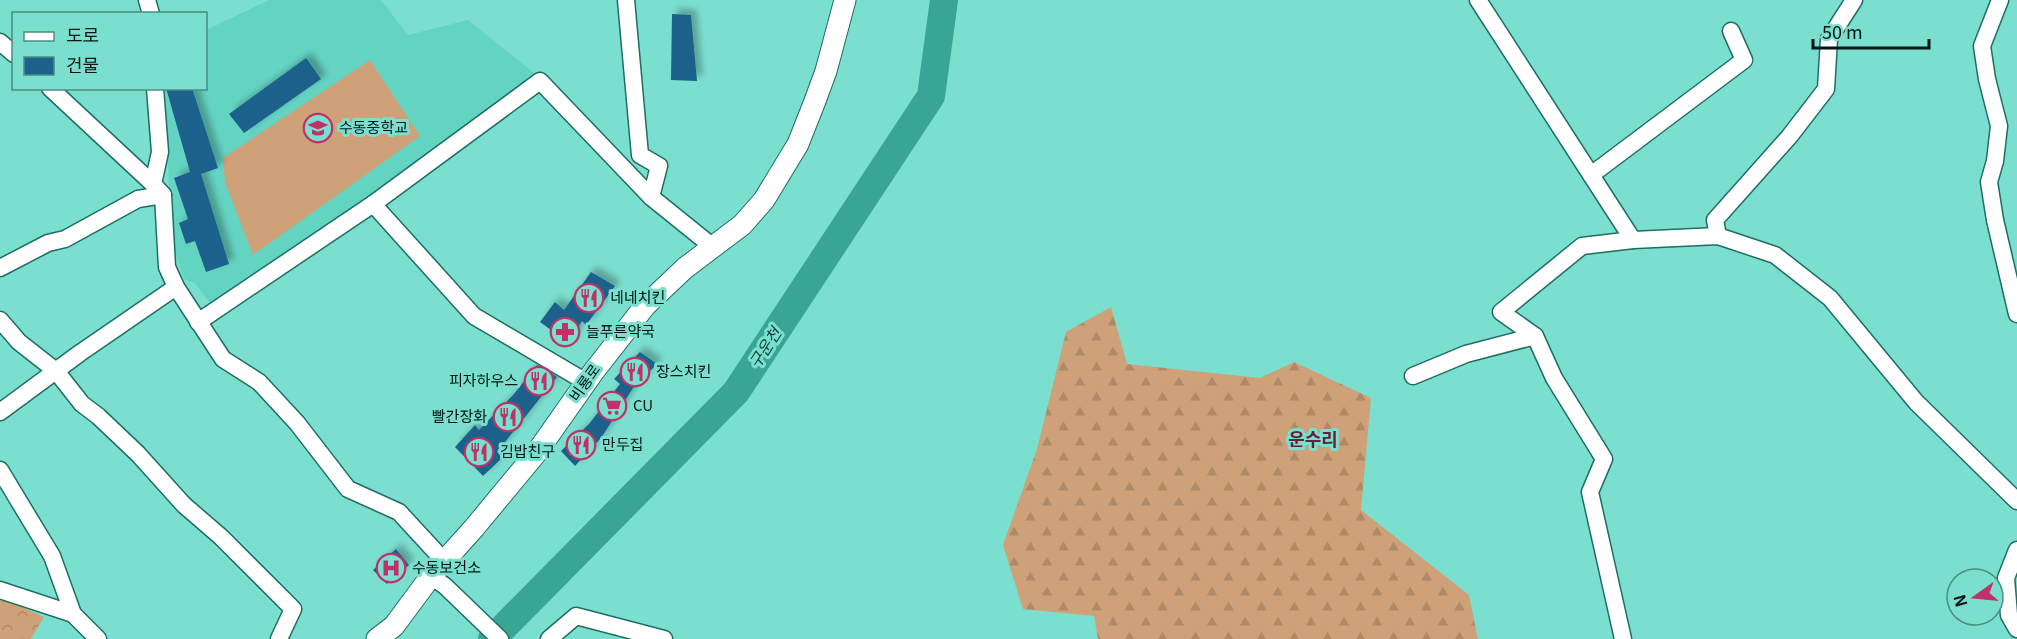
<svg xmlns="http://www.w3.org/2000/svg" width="2017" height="639" font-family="Georgia,'Noto Sans KR',serif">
	<defs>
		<pattern id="forest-firs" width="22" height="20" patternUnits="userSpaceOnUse" patternTransform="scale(1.5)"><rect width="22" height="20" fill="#cea179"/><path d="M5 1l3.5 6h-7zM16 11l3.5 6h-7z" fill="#af8a68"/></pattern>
		<pattern id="park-crowns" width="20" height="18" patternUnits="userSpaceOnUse" patternTransform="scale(1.5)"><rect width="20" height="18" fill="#cea179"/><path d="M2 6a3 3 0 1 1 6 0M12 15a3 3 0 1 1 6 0" fill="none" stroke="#af8a68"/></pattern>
		<filter id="shadow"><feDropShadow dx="5.5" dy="-5.5" stdDeviation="3" flood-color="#0004"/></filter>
	</defs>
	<rect width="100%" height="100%" fill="#7bdfcf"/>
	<polygon fill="#64d4c2" points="269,0 381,0 408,35 468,20 534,73 538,84 210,303 195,283 184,279 172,244 168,167 159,89 206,88 206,30"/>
	<polygon fill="url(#forest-firs)" points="1111,307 1127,364 1260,378 1294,362 1371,398 1361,510 1469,595 1478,639 1098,639 1094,616 1023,609 1003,545 1037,449 1066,332"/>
	<polygon fill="url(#park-crowns)" points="0,597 44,617 31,639 0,639"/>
	<polygon fill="#cea179" points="370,60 420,136 253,255 225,182 223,158"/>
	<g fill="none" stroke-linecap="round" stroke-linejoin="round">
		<polyline stroke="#38a596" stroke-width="28" points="492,639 736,392 931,96 944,0"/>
	</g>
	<g fill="#1c608c" filter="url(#shadow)">
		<polygon points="672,14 691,15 697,81 671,80"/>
		<polygon points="306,58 321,79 244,133 229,114"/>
		<polygon points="166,88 192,88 218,168 201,174 229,264 206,272 195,241 186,244 179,223 188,219 174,178 190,172"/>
		<polygon points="591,272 615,286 586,325 582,321 569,343 540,322 555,302 564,310"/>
		<polygon points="640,352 657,364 633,388 601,438 575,466 561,451 589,424 620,384 614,379"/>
		<polygon points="537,365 557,377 497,452 502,458 483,476 455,447 475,425 479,430 514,394"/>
		<polygon points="396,549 409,565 387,584 373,570"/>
	</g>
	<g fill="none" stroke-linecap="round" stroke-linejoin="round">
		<g stroke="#1d6e63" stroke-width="19">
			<g id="minor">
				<polyline points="147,0 151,14"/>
				<polyline points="626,0 640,155 659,166 651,197"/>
				<polyline points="1478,0 1633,240 1718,236 1775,255 1830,298 1916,402 2017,501"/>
				<polyline points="2000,0 1982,46 1987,79 1999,126 1995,161 1989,182 1995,220 2017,314"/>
				<polyline points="0,42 14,54"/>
				<polyline points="50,88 153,184"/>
				<polyline points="155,88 160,152 153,184 163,195 167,267 176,287 223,359 259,382 297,423 348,489 399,512 445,562"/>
				<polyline points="1591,175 1744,60 1731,31"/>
				<polyline points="373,204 474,316 586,382"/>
				<polyline points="1718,236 1715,220 1789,137 1826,89 1829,39 1854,0"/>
				<polyline points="0,268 48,243 65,239 138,199 163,195"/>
				<polyline points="0,320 19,342 56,371 82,404 98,416 138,454 184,505 221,537 293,609 279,639"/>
				<polyline points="198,322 373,204 540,81 651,197 713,247"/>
				<polyline points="1413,376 1466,354 1535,336"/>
				<polyline points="0,412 80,353 176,287"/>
				<polyline points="0,470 52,556 73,614 98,639"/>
				<polyline points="2017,550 2006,578 2009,615 2017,629"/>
				<polyline points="431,576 445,586 500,639"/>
				<polyline points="0,590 73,614"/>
				<polyline points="549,639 576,616 664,639"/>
				<polyline points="1623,639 1590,492 1604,459 1554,378 1535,336 1501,312 1582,246 1633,240"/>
			</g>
		</g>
		<g stroke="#1d6e63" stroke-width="23">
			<polyline id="major" points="377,639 394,626 431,576 474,528 537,452 594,371 645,306 685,268 742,225 764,200 798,144 815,101 826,71 845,0"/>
		</g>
		<use href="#minor" stroke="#fff" stroke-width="16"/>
		<use href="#major" stroke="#fff" stroke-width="21"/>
	</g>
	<defs>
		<g id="school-ring" transform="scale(1.5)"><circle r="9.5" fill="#7bdfcf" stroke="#be3268" stroke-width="1.5"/><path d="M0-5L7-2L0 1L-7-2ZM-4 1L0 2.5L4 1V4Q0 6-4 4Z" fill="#be3268"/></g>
		<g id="restaurant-ring" transform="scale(1.5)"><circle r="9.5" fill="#7bdfcf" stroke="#be3268" stroke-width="1.5"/><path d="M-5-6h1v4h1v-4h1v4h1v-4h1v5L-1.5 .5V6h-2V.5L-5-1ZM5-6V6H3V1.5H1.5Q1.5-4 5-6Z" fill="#be3268"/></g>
		<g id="pharmacy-ring" transform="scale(1.5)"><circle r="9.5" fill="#7bdfcf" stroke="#be3268" stroke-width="1.5"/><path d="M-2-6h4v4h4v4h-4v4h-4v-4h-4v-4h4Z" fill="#be3268"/></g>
		<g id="supermarket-ring" transform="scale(1.5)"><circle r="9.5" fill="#7bdfcf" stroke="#be3268" stroke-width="1.5"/><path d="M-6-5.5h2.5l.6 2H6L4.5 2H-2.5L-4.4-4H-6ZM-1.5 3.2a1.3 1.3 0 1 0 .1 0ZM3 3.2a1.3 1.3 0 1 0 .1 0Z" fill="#be3268"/></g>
		<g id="hospital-ring" transform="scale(1.5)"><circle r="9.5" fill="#7bdfcf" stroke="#be3268" stroke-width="1.5"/><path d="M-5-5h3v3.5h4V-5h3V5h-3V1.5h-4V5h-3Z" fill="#be3268"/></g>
	</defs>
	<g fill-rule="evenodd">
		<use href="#school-ring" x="318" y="128"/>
		<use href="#restaurant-ring" x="589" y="298"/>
		<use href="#pharmacy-ring" x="565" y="332"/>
		<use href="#restaurant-ring" x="635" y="372"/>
		<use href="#restaurant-ring" x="539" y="381"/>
		<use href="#supermarket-ring" x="612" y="406"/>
		<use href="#restaurant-ring" x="508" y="417"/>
		<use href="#restaurant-ring" x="581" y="445"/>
		<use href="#restaurant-ring" x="479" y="452"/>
		<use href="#hospital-ring" x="391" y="568"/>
	</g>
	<g text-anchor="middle" stroke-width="6" stroke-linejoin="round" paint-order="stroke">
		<g font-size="15" fill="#011512" stroke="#7bdfcf" text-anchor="start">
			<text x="339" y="133">수동중학교</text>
			<text x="610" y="303">네네치킨</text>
			<text x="586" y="337">늘푸른약국</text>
			<text x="656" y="377">장스치킨</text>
			<text x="518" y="386" text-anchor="end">피자하우스</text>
			<text x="633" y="411">CU</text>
			<text x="487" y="422" text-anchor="end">빨간장화</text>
			<text x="602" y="450">만두집</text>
			<text x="500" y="457">김밥친구</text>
			<text x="412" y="573">수동보건소</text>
		</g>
		<g font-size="15" fill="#011512" stroke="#7bdfcf">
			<text transform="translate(585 383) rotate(-55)" y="5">비룡로</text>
		</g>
		<g font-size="16" font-style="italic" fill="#0b3d36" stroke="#7bdfcf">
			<text transform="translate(765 348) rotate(-57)" y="6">구운천</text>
		</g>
		<g font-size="18" font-weight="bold" fill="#652138" stroke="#7bdfcf">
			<text x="1313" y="446">운수리</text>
		</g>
	</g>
	<rect x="12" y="12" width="195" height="78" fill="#7bdfcf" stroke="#4a8e83" stroke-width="1.5"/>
	<rect x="24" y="32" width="30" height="9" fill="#ffffff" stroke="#4a8e83" stroke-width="1.5"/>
	<text x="66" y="42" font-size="18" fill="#011512">도로</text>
	<rect x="24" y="57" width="30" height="18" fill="#1c608c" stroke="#4a8e83" stroke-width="1.5"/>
	<text x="66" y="72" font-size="18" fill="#011512">건물</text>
	<g transform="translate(1975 597) rotate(255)"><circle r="28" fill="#7bdfcf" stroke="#4a8e83" stroke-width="1.5"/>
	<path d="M0-4.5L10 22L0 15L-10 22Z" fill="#be3268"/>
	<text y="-9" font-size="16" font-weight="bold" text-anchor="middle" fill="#011512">N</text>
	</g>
	<path d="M1813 39v9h116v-9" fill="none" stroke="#011512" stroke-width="3"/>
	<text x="1822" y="39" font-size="18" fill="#011512" stroke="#7bdfcf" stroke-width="4.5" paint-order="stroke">50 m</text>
</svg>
